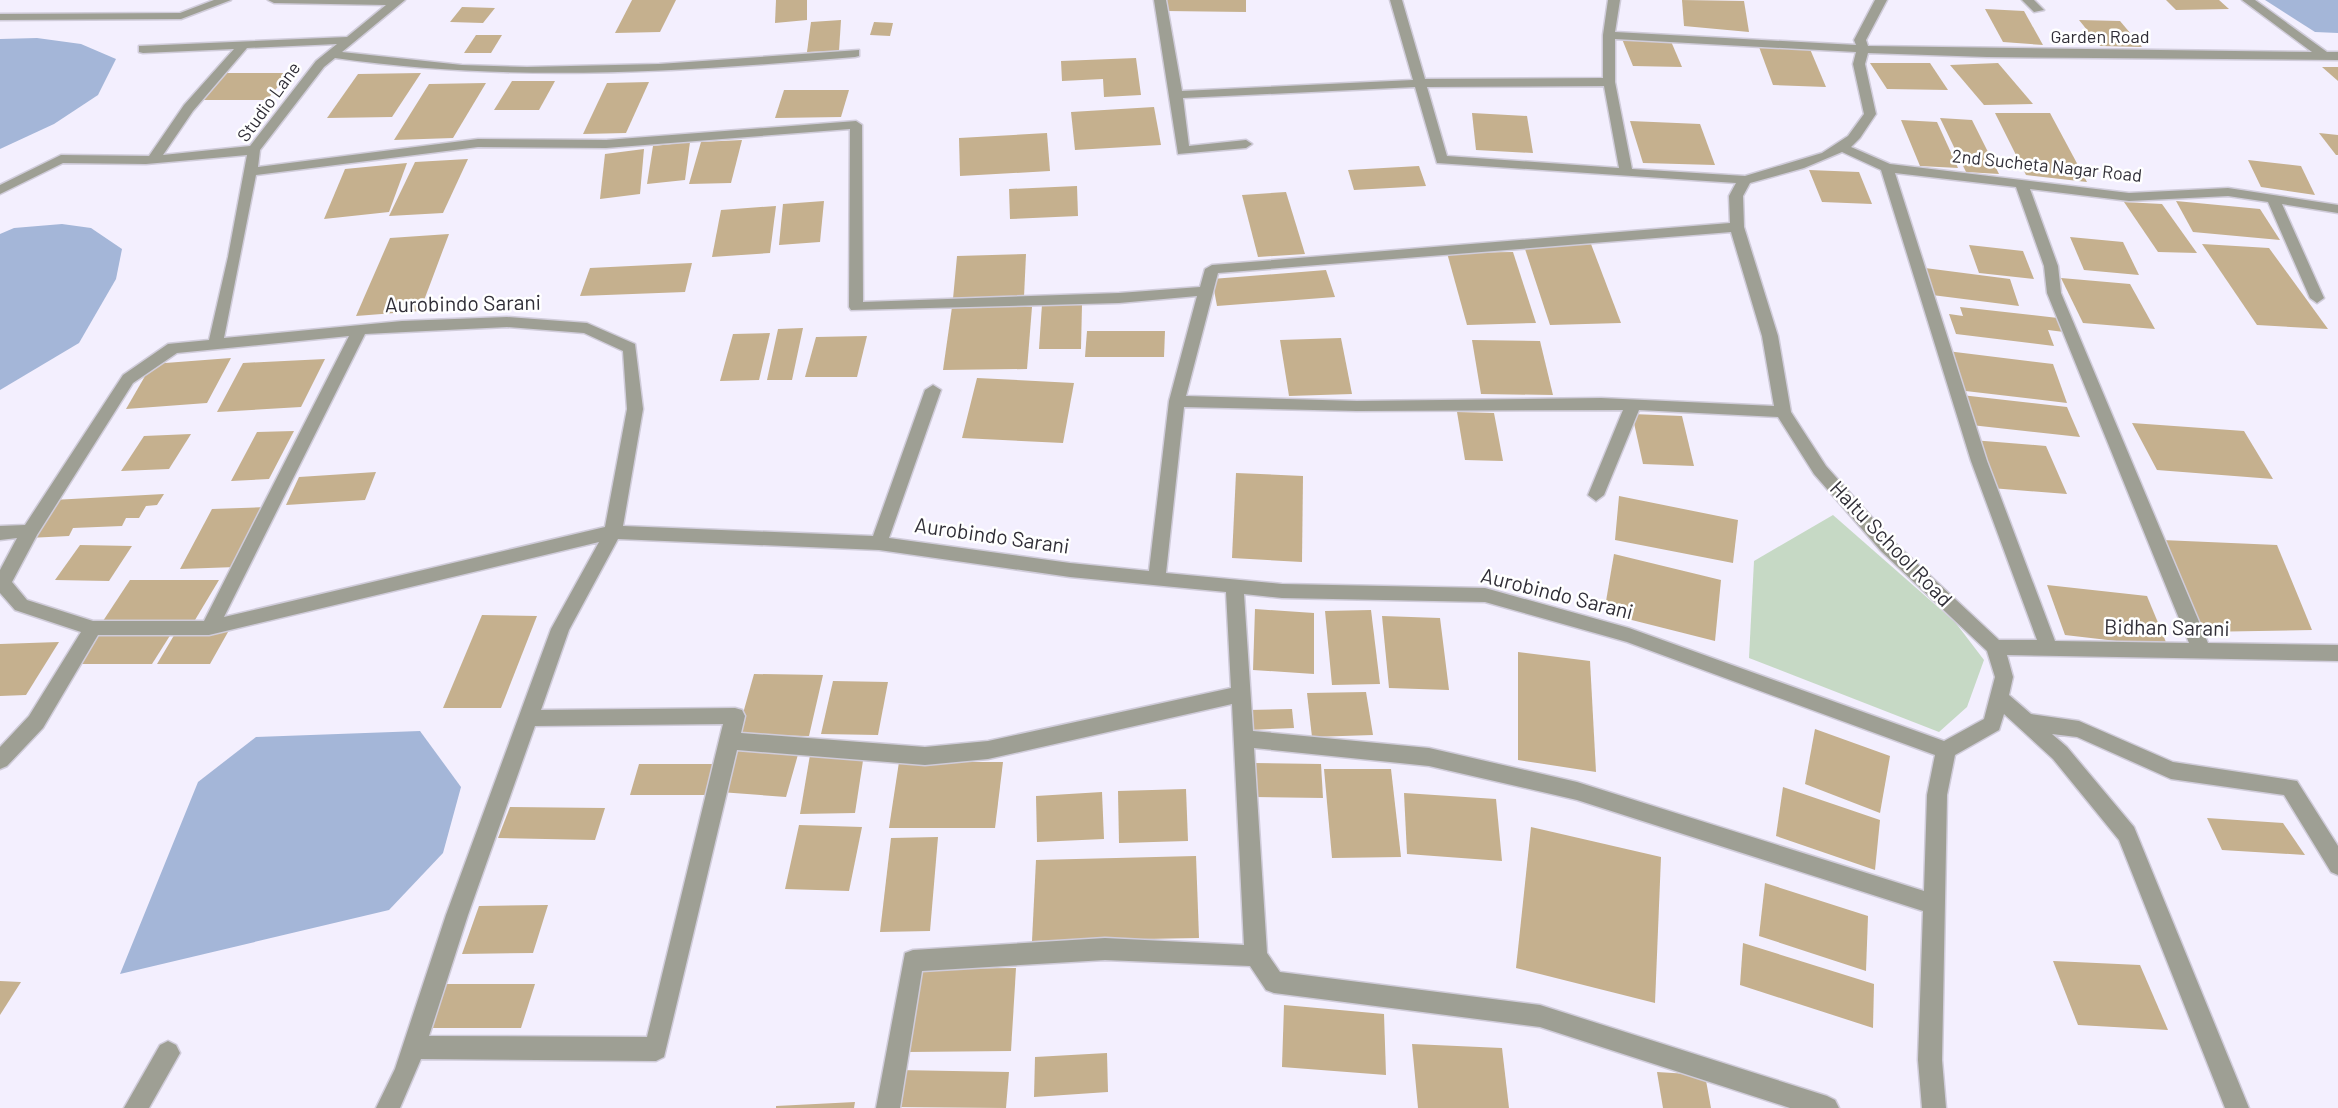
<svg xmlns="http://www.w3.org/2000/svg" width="2338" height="1108" font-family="Barlow,sans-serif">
	<rect width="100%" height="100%" fill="#f3effe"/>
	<polygon fill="#c6d9c5" points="1833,515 1955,622 1984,660 1967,707 1939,732 1749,658 1754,561"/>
	<g fill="#a4b6d8">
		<polygon points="2265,0 2338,0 2338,33 2315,32"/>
		<polygon points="37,38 81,44 116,59 98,95 54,124 0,149 0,39"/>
		<polygon points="62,224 91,228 122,249 116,279 79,343 0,390 0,234 14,228"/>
		<polygon points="420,731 461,787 443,853 389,910 120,974 198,782 256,737"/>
	</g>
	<g fill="#c5b08e">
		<polygon points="632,0 676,0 660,32 615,33"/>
		<polygon points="776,0 807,0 807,20 775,23"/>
		<polygon points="1167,0 1246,0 1246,12 1166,11"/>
		<polygon points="1682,0 1744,1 1749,32 1684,26"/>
		<polygon points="2166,0 2219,0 2229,9 2176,10"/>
		<polygon points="462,7 495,8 483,23 450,22"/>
		<polygon points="1985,9 2024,11 2043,45 2003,42"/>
		<polygon points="841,20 839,51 807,52 811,22"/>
		<polygon points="2079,20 2120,21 2142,47 2100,46"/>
		<polygon points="874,22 893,23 890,36 870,35"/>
		<polygon points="476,35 502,35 491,53 464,53"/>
		<polygon points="1622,39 1670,39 1682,67 1633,66"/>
		<polygon points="1759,47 1810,49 1826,87 1773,85"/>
		<polygon points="1136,58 1141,95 1104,97 1103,79 1062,81 1061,61"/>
		<polygon points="1870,63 1930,63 1948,90 1887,89"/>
		<polygon points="1998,63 2033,104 1984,105 1950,65"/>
		<polygon points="2322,67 2338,67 2338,81"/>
		<polygon points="223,73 289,73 267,100 200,100"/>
		<polygon points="421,73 392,117 327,118 358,74"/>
		<polygon points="512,81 555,81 539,110 494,110"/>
		<polygon points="649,82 626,133 583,134 607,83"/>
		<polygon points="486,83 453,138 394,140 429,84"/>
		<polygon points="784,90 849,90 841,117 775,118"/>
		<polygon points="1154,107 1161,145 1075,150 1071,112"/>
		<polygon points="1472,113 1527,116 1533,153 1476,150"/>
		<polygon points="1995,113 2050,113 2087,182 2026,175"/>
		<polygon points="1940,118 1972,120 1999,174 1966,172"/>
		<polygon points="1901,120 1937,122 1958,168 1920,166"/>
		<polygon points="1630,121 1700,124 1715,165 1643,163"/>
		<polygon points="1047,133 1050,171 960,176 959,138"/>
		<polygon points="2319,133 2338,135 2338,155 2336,155"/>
		<polygon points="742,140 731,183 689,184 701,142"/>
		<polygon points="690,142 685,180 647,184 653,146"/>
		<polygon points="644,149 640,194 600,199 605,154"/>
		<polygon points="468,159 443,213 389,216 415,162"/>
		<polygon points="2248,160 2301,166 2315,195 2261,187"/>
		<polygon points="407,163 389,212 324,219 345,169"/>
		<polygon points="1419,166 1426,186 1354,190 1348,170"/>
		<polygon points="1809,170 1859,172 1872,204 1822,202"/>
		<polygon points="1077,186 1078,216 1010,219 1009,189"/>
		<polygon points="1286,192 1305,254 1258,257 1242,195"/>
		<polygon points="824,201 820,242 779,245 783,204"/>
		<polygon points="2176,201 2260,209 2280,240 2193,232"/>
		<polygon points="2124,202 2162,204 2197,253 2158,252"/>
		<polygon points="776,206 770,253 712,257 721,210"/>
		<polygon points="449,234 420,311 356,316 390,238"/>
		<polygon points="2070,237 2123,242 2139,275 2084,270"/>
		<polygon points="1591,244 1621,323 1550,325 1524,246"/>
		<polygon points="2202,244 2269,248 2328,329 2257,325"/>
		<polygon points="1969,245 2023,251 2034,279 1979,273"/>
		<polygon points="1513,252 1536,323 1467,325 1447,253"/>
		<polygon points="1026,254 1024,297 953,299 957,256"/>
		<polygon points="692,263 685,292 580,296 590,268"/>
		<polygon points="1925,268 2010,279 2019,306 1932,295"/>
		<polygon points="1326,270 1335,297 1217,306 1212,279"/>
		<polygon points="2061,278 2130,284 2155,329 2083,323"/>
		<polygon points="1042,304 1082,304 1081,349 1039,349"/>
		<polygon points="952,307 1032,307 1027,369 943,370"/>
		<polygon points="1960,307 2058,318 2064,332 2048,330 2054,346 1956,334 1949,314 1963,316"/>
		<polygon points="803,328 792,380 767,380 778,329"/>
		<polygon points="1087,331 1165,331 1164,357 1085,357"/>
		<polygon points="770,333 759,380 720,381 733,334"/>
		<polygon points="867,336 857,377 805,377 816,337"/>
		<polygon points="1341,338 1352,394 1289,396 1280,340"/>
		<polygon points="1472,340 1540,341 1553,395 1481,394"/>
		<polygon points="1947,351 2053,364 2067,403 1957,390"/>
		<polygon points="231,358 207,403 126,409 152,364"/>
		<polygon points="325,359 301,407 217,412 243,363"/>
		<polygon points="977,378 1074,383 1063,443 962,438"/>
		<polygon points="1961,395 2067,407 2080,437 1971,425"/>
		<polygon points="1457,412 1494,413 1503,461 1465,460"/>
		<polygon points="1632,414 1682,416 1694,466 1643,464"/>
		<polygon points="2132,423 2244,431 2273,479 2157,470"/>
		<polygon points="294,431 269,479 231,481 257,432"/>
		<polygon points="191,434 169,469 121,471 144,436"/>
		<polygon points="1972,440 2046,446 2067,494 1991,488"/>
		<polygon points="376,472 365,500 286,505 299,477"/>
		<polygon points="1236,473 1303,476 1302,562 1232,558"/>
		<polygon points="164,494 157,505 146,506 139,518 126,518 122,526 73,528 69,536 28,538 53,500"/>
		<polygon points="1619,496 1738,520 1733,563 1615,540"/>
		<polygon points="267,507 236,567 180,569 212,509"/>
		<polygon points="2162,540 2277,545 2312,630 2199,632"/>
		<polygon points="80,545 132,546 109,581 55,580"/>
		<polygon points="1614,554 1721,580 1715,641 1604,613"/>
		<polygon points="130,580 219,580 192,625 101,624"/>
		<polygon points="2047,585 2147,596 2168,647 2065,635"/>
		<polygon points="1255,609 1314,613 1314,674 1253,670"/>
		<polygon points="1371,610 1380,684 1332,685 1325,611"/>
		<polygon points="482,615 537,616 501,708 443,708"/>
		<polygon points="1382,616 1440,618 1449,690 1389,688"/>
		<polygon points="176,632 228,632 210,664 157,664"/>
		<polygon points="95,634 171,634 152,664 75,664"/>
		<polygon points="59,642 26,695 0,696 0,644"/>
		<polygon points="1518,652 1590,661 1596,772 1518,760"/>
		<polygon points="754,674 823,675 809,736 737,735"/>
		<polygon points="833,681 888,682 878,735 821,734"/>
		<polygon points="1366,692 1373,735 1312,737 1307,693"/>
		<polygon points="1292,709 1294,728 1249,730 1248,710"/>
		<polygon points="1815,729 1890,756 1880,813 1805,784"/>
		<polygon points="734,748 799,751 786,797 720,792"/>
		<polygon points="864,754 855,813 800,814 810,755"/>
		<polygon points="899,762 1003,762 995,828 889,828"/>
		<polygon points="1254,763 1321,764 1323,798 1255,797"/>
		<polygon points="639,764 718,764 710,795 630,795"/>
		<polygon points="1324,769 1391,769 1401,857 1332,858"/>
		<polygon points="1783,787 1880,820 1875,870 1776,836"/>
		<polygon points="1186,789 1188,841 1119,843 1118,791"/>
		<polygon points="1102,792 1104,839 1037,842 1036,796"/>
		<polygon points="1404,793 1496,799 1502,861 1407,854"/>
		<polygon points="510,807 605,808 595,840 498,838"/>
		<polygon points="2207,818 2283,823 2305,855 2222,850"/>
		<polygon points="799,825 862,827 849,891 785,889"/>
		<polygon points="1531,827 1661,857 1655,1003 1516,968"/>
		<polygon points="938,837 930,931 880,932 891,838"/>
		<polygon points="1196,856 1199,938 1032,941 1036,860"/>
		<polygon points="1765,883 1868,916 1866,971 1759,936"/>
		<polygon points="548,905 533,953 462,954 479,906"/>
		<polygon points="1743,943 1874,984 1873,1028 1740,985"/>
		<polygon points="2053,961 2140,965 2168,1030 2078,1025"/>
		<polygon points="1016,968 1011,1051 908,1052 918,969"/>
		<polygon points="0,981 21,982 0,1015"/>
		<polygon points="441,984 535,984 521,1028 425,1028"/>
		<polygon points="1284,1005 1384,1014 1386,1075 1282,1067"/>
		<polygon points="1412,1044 1502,1048 1509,1108 1418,1108"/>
		<polygon points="1107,1053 1108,1092 1034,1097 1035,1057"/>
		<polygon points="897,1070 1009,1072 1006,1108 892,1107"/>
		<polygon points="1657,1072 1705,1075 1711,1108 1663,1108"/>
		<polygon points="855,1102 854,1108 776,1108 776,1106"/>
	</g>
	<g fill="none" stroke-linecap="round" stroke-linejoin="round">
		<g stroke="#d0ccda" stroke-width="3">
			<g id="minor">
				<polygon points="214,0 231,0 181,19 0,20 0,14 180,13"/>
				<path d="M268,0H405L342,52L462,65L527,67L659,64L859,50V56L855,57C679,72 510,83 335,58L324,67L260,150L258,167L478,139L606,140L856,121L862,125L863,302L1119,293L1200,287L1205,269L1212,265L1730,223L1729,196L1736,183L1437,163L1415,87L1183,98L1189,146L1246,140L1252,144L1246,148L1178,154L1154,0H1166L1182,91L1413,80L1390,0H1402L1425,79L1603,78V35L1608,0H1620L1615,32L1856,45L1854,40L1875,0H1887L1866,40L1868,46L2312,52L2242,0H2255L2327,52H2338V60L1987,57L1868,53L1865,64L1876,114L1860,138L1851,147L1890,164L2129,193L2228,188L2338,205V213L2282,204L2324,298L2317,303L2310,298L2268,202L2228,196L2129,201L2030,189L2058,266L2061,293L2208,643L2338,645V661L2007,655L2013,677L2009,695L2031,714L2079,721L2173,762L2297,781L2338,846V875L2331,872L2284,795L2171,779L2077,737L2052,734L2067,747L2134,827L2249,1108H2225L2119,840L2053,759L2004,714L1999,730L1955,755L1947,795L1942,1060L1946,1108H1922L1918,1060L1923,911L1577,800L1429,766L1254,748L1267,953L1280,972L1540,1005L1827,1096L1835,1100L1839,1108H1790L1540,1027L1274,993L1266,990L1250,966L1105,960L922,971L900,1108H876L905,953L913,950L1105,938L1244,945L1232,704L988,759L925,765L737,750L664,1057L656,1061L421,1059L400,1108H376L395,1069L446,915L551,629L599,542L209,635H98L43,728L7,766L0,769V747L29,716L81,632L15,610L0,593V570L17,538L0,540V526L25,525L123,375L168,344L209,340L228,257L247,155L146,164L63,163L0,194V185L61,155L149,156L184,105L234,49L143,53L139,52V46L347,37L386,5L274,3ZM1615,39L1856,52L1853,64L1864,114L1848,136L1822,153L1745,176L1632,169L1615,82ZM337,44L316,61L250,146L163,155L193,111L247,48ZM1604,86L1619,168L1447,156L1427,87ZM850,129L849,307L851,310L1119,303L1197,296L1169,401L1149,571L1070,563L889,538L941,390L933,385L925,390L873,536L623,526L643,409L635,344L587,323L507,317L402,321L224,338L256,175L478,147L606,148ZM1842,152L1881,170L1971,461L2037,640H1999L1893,541L1826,466L1791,412L1778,336L1744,227L1743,196L1750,183L1804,168ZM1895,173L2016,187L2044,266L2047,293L2189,643L2055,641L1987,461ZM1731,232L1762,336L1774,406L1601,398L1357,401L1186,396L1218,273ZM507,327L584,333L623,351L627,409L605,527L224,617L365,334ZM349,336L204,621H93L27,600L12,582L37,535L133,383L177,353ZM1184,407L1357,411L1623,410L1588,495L1596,501L1604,495L1639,410L1778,417L1814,474L1881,551L1987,651L1995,677L1984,719L1944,741L1629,628L1485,588L1282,584L1166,573ZM618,539L879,550L1070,577L1226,592L1231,688L988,741L925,747L741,733L745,716L742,710L735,708L541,710L569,630ZM1244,594L1282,598L1485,602L1627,642L1935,755L1927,795L1924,891L1577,782L1429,748L1253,731ZM723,724L647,1037L429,1036L468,915L535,726Z"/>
				<polygon points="2022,0 2034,0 2044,10 2034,12"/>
				<polygon points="168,1041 176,1045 180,1053 149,1108 124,1108 160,1045"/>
			</g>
		</g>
		<use href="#minor" fill="#9e9f94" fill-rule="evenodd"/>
	</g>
	<g text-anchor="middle" stroke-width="5" stroke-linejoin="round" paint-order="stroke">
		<g font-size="18" fill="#302e37" stroke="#fff">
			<text x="2100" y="43">Garden Road</text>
			<text transform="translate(269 102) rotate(-54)" y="6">Studio Lane</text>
			<text transform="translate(2047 166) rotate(6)" y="6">2nd Sucheta Nagar Road</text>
		</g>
		<g font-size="21" fill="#302e37" stroke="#fff">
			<text transform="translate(463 304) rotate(-1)" y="7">Aurobindo Sarani</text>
			<text transform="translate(992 536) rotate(8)" y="7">Aurobindo Sarani</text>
			<text transform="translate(1891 544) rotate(46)" y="7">Haltu School Road</text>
			<text transform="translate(1557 594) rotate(14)" y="7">Aurobindo Sarani</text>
			<text transform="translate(2167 628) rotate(1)" y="7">Bidhan Sarani</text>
		</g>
	</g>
</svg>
